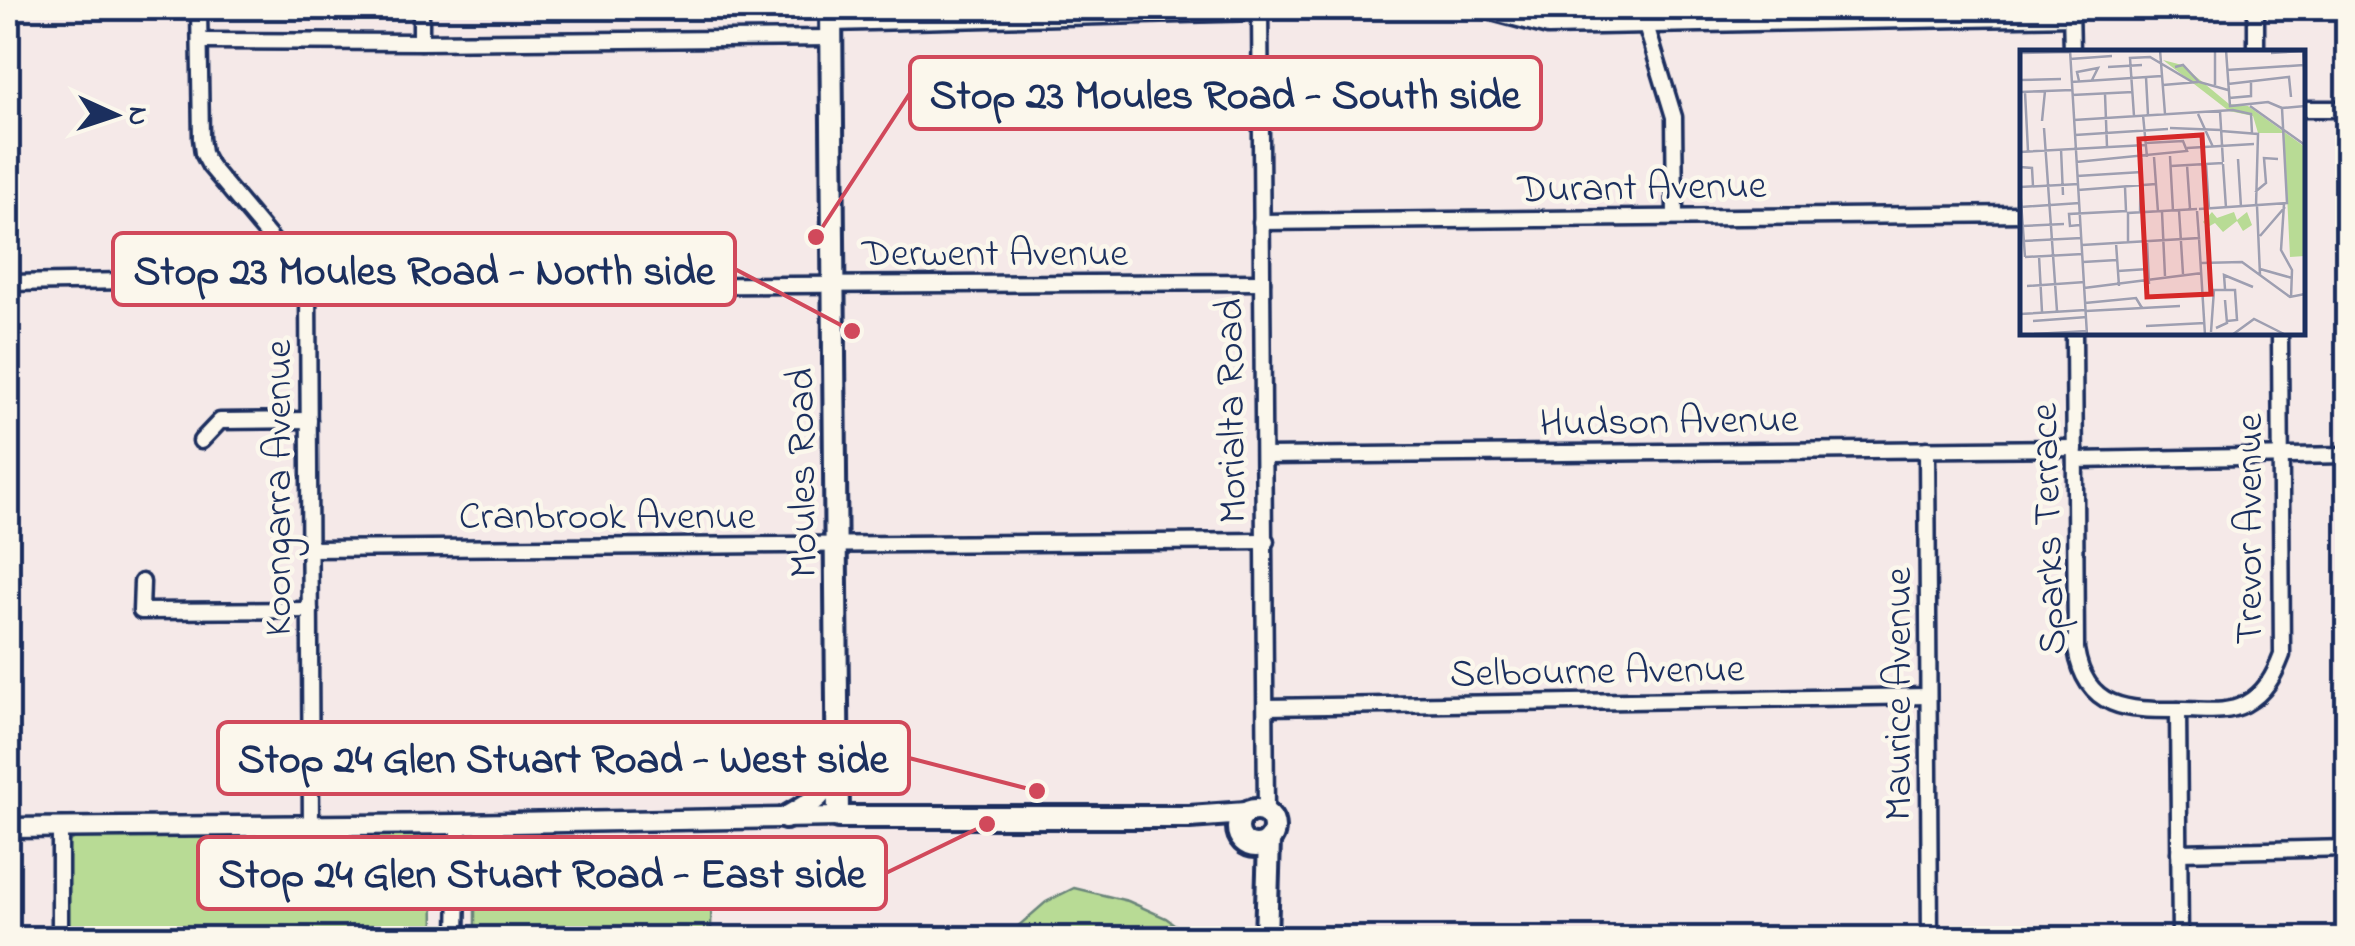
<svg xmlns="http://www.w3.org/2000/svg" width="2355" height="946" font-family="'Indie Flower',sans-serif">
	<rect width="100%" height="100%" fill="#f5e9e8"/>
	<filter id="ink" filterUnits="userSpaceOnUse"><feTurbulence type="fractalNoise" baseFrequency=".01" numOctaves="2"/><feDisplacementMap in="SourceGraphic" scale="20" xChannelSelector="R" yChannelSelector="G"/><feConvolveMatrix kernelMatrix="1 2 1 2 8 2 1 2 1" color-interpolation-filters="sRGB"/></filter>
	<g filter="url(#ink)">
		<g fill="#b8db95" stroke="#6a857a" stroke-width="2.5">
			<polygon points="429,832 433,837 434,938 68,938 68,842 79,835"/>
			<polygon points="533,850 712,850 711,938 475,938 475,861 533,861"/>
			<polygon points="1074,888 1128,901 1166,918 1193,938 1006,938 1009,934 1046,902"/>
		</g>
		<g fill="none" stroke-linecap="round" stroke-linejoin="round">
			<g stroke="#1b2f5e" stroke-width="21">
				<g id="minor">
					<polyline points="199,8 201,138 203,153 210,166 287,258 308,288 311,825"/>
					<polyline points="421,8 421,42"/>
					<polyline points="1260,8 1266,813"/>
					<polyline points="1477,8 1548,27 2072,17"/>
					<polyline points="1646,8 1646,25 1674,117 1675,217"/>
					<polyline points="2071,8 2072,52"/>
					<polyline points="2256,8 2256,52"/>
					<polyline points="831,23 1260,12"/>
					<polyline points="200,41 421,42 831,38"/>
					<polyline points="2302,109 2348,109"/>
					<polyline points="1261,222 2022,214"/>
					<polyline points="8,283 251,279 287,258"/>
					<polyline points="308,288 1262,282"/>
					<path d="M2074,332L2076,649C2086,713 2132,710 2184,710C2205,710 2226,714 2245,704C2265,693 2274,676 2282,655L2280,332"/>
					<polyline points="201,441 220,421 309,420"/>
					<polyline points="1927,449 1930,938"/>
					<polyline points="1265,456 2075,448"/>
					<polyline points="2075,460 2348,455"/>
					<polyline points="309,549 1266,541"/>
					<polyline points="142,582 141,611 310,610"/>
					<polyline points="1267,707 1928,696"/>
					<polyline points="2178,710 2180,938"/>
					<polyline points="60,827 60,938"/>
					<polyline points="2179,852 2348,848"/>
					<polyline points="457,938 459,824"/>
				</g>
			</g>
			<g stroke="#1b2f5e" stroke-width="25">
				<polyline id="tertiary" points="8,828 459,824 838,817"/>
			</g>
			<g stroke="#1b2f5e" stroke-width="28">
				<g id="secondary">
					<polyline points="831,8 838,817 1189,817 1246,813"/>
					<circle cx="1256" cy="828" r="18"/>
					<path d="M785,818C811,803 825,797 836,767"/>
					<polyline points="1266,938 1269,840"/>
				</g>
			</g>
			<use href="#minor" stroke="#fbf7ec" stroke-width="14"/>
			<use href="#tertiary" stroke="#fbf7ec" stroke-width="18"/>
			<use href="#secondary" stroke="#fbf7ec" stroke-width="20"/>
		</g>
	</g>
	<g text-anchor="middle" stroke-width="9" stroke-linejoin="round" paint-order="stroke">
		<g font-size="40" fill="#1b2f5e" stroke="#fbf7ec">
			<text transform="translate(1642 185) rotate(-1)" y="14">Durant Avenue</text>
			<text x="995" y="265">Derwent Avenue</text>
			<text transform="translate(1229 411) rotate(-91)" y="14">Morialta Road</text>
			<text transform="translate(1669 419) rotate(-1)" y="14">Hudson Avenue</text>
			<text transform="translate(800 473) rotate(-91)" y="14">Moules Road</text>
			<text transform="translate(276 488) rotate(-90)" y="14">Koongarra Avenue</text>
			<text x="607" y="528">Cranbrook Avenue</text>
			<text transform="translate(2046 529) rotate(-92)" y="14">Sparks Terrace</text>
			<text transform="translate(2247 529) rotate(-90)" y="14">Trevor Avenue</text>
			<text transform="translate(1597 669) rotate(-1)" y="14">Selbourne Avenue</text>
			<text transform="translate(1896 694) rotate(-90)" y="14">Maurice Avenue</text>
		</g>
	</g>
	<g transform="translate(2020 50)">
		<rect width="285" height="285" fill="#f5e9e8"/>
		<path d="M143,10L162,15L209,54L228,56L285,97V206L270,207L264,83H238L233,66L209,61ZM192,162L197,168L214,162L217,170L227,162L232,175L223,181L217,171L203,182L195,173L188,177L183,172Z" fill="#b8db95"/>
		<path fill="none" stroke="#9e9fb1" stroke-width="2.5" d="M50,0L67,285M140,0L145,64M206,0L210,56L248,52L262,58M283,0L285,34M0,3L51,2M251,3L283,1M50,9L92,6M88,17L122,15M155,17L163,15L179,32L208,40M207,20L284,15M126,27L128,65M0,30L41,29M59,31L57,22L78,18L72,30M51,32L142,26M208,34L269,27L271,47M143,35L178,32M195,35V0M0,42L52,40M5,42L8,101M85,44L87,97M52,45L113,42M209,48L231,46V30M230,56L285,95M200,61L203,112M178,64L193,97M123,65L127,107M114,66L110,8L130,7L174,33M54,70L213,60L231,64L232,83M22,71L25,41M24,78L37,261M150,78L201,80M201,81L238,84L236,156M55,85L148,79M167,98L234,94M41,99L43,145M0,102L126,95M150,106L153,161M134,107L138,162M218,109L221,157M56,112L167,101L163,91L126,93M186,114L189,159M203,114L206,158M167,115L170,159M151,116L203,113M0,117L12,118L13,136M57,126L122,122M0,137L5,207M0,137L59,134M58,140L136,134M235,142L246,133L244,108L258,109M264,154L261,200L272,220L271,248M237,156L240,225M1,157L60,153M179,159L267,153L262,58L285,56M159,160L163,224M142,162L145,226M120,163L121,108M60,175L50,176L49,164L106,161L105,137M2,176L44,174M240,186L265,157M179,188L185,285M3,191L62,188M127,191L129,234M108,192V163L177,159M96,193L99,236M62,195L179,188L177,161M19,206L22,262M5,207L63,204M63,212L97,210M181,213L222,212L270,247L285,244M240,219L272,228M98,221L128,219M7,236L65,232M64,238L182,223M205,239L204,225L233,237M65,253L116,248L122,258M66,261L160,256M0,264L66,260M13,271L67,267M126,276L185,273M196,278L207,273L205,250M191,282L194,240H215L217,270L207,271M14,284L67,281M212,285L234,269L266,285"/>
		<path fill="#d62828" fill-opacity="0.15" stroke="#d62828" stroke-width="5" d="M182,85L191,244L127,247L119,89Z"/>
		<rect width="285" height="285" fill="none" stroke="#1b2f5e" stroke-width="5"/>
	</g>
	<path fill="none" stroke="#d1495b" stroke-width="4" d="M816 237L910 93M852 331L735 269M1037 791L909 758M987 824L886 873"/>
	<g fill="#d1495b" stroke="#fbf7ec" stroke-width="4">
		<circle cx="816" cy="237" r="10"/>
		<circle cx="852" cy="331" r="10"/>
		<circle cx="1037" cy="791" r="10"/>
		<circle cx="987" cy="824" r="10"/>
	</g>
	<g fill="#fbf7ec" stroke="#d1495b" stroke-width="4">
		<rect x="910" y="57" width="631" height="72" rx="10"/>
		<rect x="113" y="233" width="622" height="72" rx="10"/>
		<rect x="218" y="722" width="691" height="72" rx="10"/>
		<rect x="198" y="837" width="688" height="72" rx="10"/>
	</g>
	<g font-size="42" text-anchor="middle" font-weight="bold" fill="#1b2f5e">
		<text x="1225" y="108">Stop 23 Moules Road - South side</text>
		<text x="424" y="284">Stop 23 Moules Road - North side</text>
		<text x="563" y="772">Stop 24 Glen Stuart Road - West side</text>
		<text x="542" y="887">Stop 24 Glen Stuart Road - East side</text>
	</g>
	<rect width="2355" height="946" fill="none" stroke="#fbf7ec" stroke-width="40"/>
	<rect x="20" y="20" width="2315" height="906" fill="none" stroke="#1b2f5e" stroke-width="4" filter="url(#ink)"/>
	<g transform="translate(115 115) rotate(93)" stroke="#fbf7ec" stroke-width="8" paint-order="stroke">
	<path d="M0-8L18 38L0 25L-18 38Z" fill="#1b2f5e"/>
	<text y="-15" font-size="28" font-weight="bold" text-anchor="middle" fill="#1b2f5e">N</text>
	</g>
</svg>
